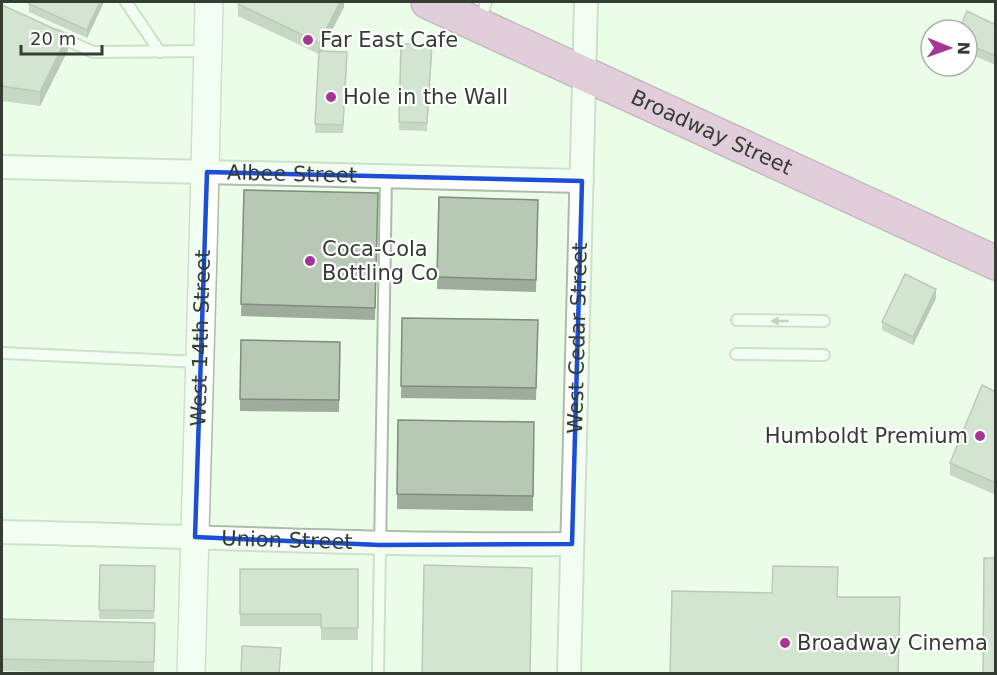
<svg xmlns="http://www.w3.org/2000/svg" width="997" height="675" font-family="'DejaVu Sans',sans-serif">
	<rect width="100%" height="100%" fill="#eafde7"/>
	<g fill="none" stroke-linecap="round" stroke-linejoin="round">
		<g stroke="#abbda8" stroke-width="14">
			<g id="service">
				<polyline points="126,2 160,52"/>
				<polyline points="481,21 486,2"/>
				<polyline points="56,35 93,52 208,51"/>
				<polyline points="737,320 824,321"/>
				<polyline points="2,353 199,362"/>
				<polyline points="736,354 824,355"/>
				<polyline points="378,674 386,177"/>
			</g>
		</g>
		<g stroke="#abbda8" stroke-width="26">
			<g id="minor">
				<path id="s1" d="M2,167L582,181"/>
				<path id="s2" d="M2,532C192,536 382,546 572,544"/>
				<path id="s3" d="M569,674L586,2"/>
			</g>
		</g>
		<g stroke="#abbda8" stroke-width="30">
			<g id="tertiary">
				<path id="s4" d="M191,674C198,449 204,226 209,2"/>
			</g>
		</g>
		<g stroke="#98668d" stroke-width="36">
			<g id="trunk">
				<path id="s5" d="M428,2L996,263"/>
			</g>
		</g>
		<use href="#service" stroke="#fff" stroke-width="10"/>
		<use href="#minor" stroke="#fff" stroke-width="22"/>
		<use href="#tertiary" stroke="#fff" stroke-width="27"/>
		<use href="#trunk" stroke="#d896ca" stroke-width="33"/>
	</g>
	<g fill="#9dac9b">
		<polygon points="103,2 103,4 87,38 29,12 29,4"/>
		<polygon points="344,2 344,7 321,51 347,61 343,133 315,133 319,54 238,16 238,4"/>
		<polygon points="2,5 68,50 40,106 2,101"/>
		<polygon points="996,25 996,65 967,53 967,30"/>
		<polygon points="401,44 432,53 427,131 399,130"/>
		<polygon points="244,190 378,193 375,320 241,316"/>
		<polygon points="439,197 538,200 536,292 437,289"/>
		<polygon points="936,298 913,345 882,330 882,322"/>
		<polygon points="402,318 538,320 536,400 401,398"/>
		<polygon points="340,342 339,412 240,411 240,399"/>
		<polygon points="996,392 996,495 950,475 950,463"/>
		<polygon points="398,420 534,422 533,511 397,509"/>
		<polygon points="100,565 155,566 154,619 99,619"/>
		<polygon points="240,569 358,569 358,640 321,640 321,626 240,626"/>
		<polygon points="2,619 155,623 154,674 2,671"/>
	</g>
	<g fill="#808c7e">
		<polygon points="100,2 103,2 103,4 87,38 87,30"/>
		<polygon points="340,2 344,2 344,7 319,55 319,43"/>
		<polygon points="68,35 68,50 40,106 40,92"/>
		<polygon points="936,289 936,298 913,345 913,337"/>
	</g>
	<g fill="#b7c8b4" stroke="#808c7e" stroke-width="1.5">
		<polygon points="30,2 100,2 87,30 29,4"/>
		<polygon points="239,2 340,2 319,43 238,4"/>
		<polygon points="2,5 68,35 40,92 2,86"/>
		<polygon points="967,11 996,25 996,56 967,44 967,30 959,30"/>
		<polygon points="401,44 432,44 427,123 399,122"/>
		<polygon points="319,51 347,52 343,125 315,124"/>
		<polygon points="244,190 378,193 375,308 241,304"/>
		<polygon points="439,197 538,200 536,280 437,277"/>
		<polygon points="905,274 936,289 913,337 882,322"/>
		<polygon points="402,318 538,320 536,388 401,386"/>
		<polygon points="241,340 340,342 339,400 240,399"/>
		<polygon points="982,385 996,392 996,483 950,463"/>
		<polygon points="398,420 534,422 533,496 397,494"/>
		<polygon points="984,558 996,558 996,674 983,674"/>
		<polygon points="100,565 155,566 154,611 99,610"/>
		<polygon points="424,565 532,568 530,674 422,674"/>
		<polygon points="773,566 838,567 837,597 900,597 898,674 670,674 672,591 772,593"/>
		<polygon points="240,569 358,569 358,628 321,628 321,614 240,614"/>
		<polygon points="2,619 155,623 154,662 2,659"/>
		<polygon points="242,646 281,648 279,674 241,674"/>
	</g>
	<defs><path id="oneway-solid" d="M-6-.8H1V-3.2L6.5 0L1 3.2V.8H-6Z" transform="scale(1.5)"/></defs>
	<use fill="#9a9e9a" href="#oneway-solid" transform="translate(780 321) rotate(-180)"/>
	<path d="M0 0H997V675H0ZM207,172L582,181L572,544L380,545L195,537Z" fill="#eafde7" fill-opacity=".55" fill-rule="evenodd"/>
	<path fill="none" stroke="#1d4ed8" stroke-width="4.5" stroke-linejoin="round" d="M207,172L582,181L572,544L380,545L195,537Z"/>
	<g fill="#a53694" stroke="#fff" stroke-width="2">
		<circle cx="308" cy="40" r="6"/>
		<circle cx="331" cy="97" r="6"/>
		<circle cx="310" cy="261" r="6"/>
		<circle cx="980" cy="436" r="6"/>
		<circle cx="785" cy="643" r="6"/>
	</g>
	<g text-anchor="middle" stroke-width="4.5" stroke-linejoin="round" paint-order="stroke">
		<g font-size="21" fill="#353c34" stroke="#fff" text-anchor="start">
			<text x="320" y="47">Far East Cafe</text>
			<text x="343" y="104">Hole in the Wall</text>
			<text x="322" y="256">Coca-Cola<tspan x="322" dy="24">Bottling Co</tspan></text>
			<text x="968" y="443" text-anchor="end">Humboldt Premium</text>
			<text x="797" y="650">Broadway Cinema</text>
		</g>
		<g font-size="21" fill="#353c34" stroke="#fff">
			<text dy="7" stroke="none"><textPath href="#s5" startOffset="312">Broadway Street</textPath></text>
			<text dy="7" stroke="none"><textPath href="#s1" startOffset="290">Albee Street</textPath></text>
			<text dy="7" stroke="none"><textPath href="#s4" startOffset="336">West 14th Street</textPath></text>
			<text dy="7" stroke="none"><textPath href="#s3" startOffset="336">West Cedar Street</textPath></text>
			<text dy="7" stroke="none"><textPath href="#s2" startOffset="285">Union Street</textPath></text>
		</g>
	</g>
	<rect width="997" height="675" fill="none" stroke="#353c34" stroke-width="6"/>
	<g transform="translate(949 48) rotate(91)"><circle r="28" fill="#ffffff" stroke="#aeb1ae" stroke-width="1.5"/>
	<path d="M0-4.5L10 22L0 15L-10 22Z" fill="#a53694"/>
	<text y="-9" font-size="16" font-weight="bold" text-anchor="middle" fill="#353c34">N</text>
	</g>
	<path d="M21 45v9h81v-9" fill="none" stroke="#353c34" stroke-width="3"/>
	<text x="30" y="45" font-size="18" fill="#353c34" stroke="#ffffff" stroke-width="4.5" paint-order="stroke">20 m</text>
</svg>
